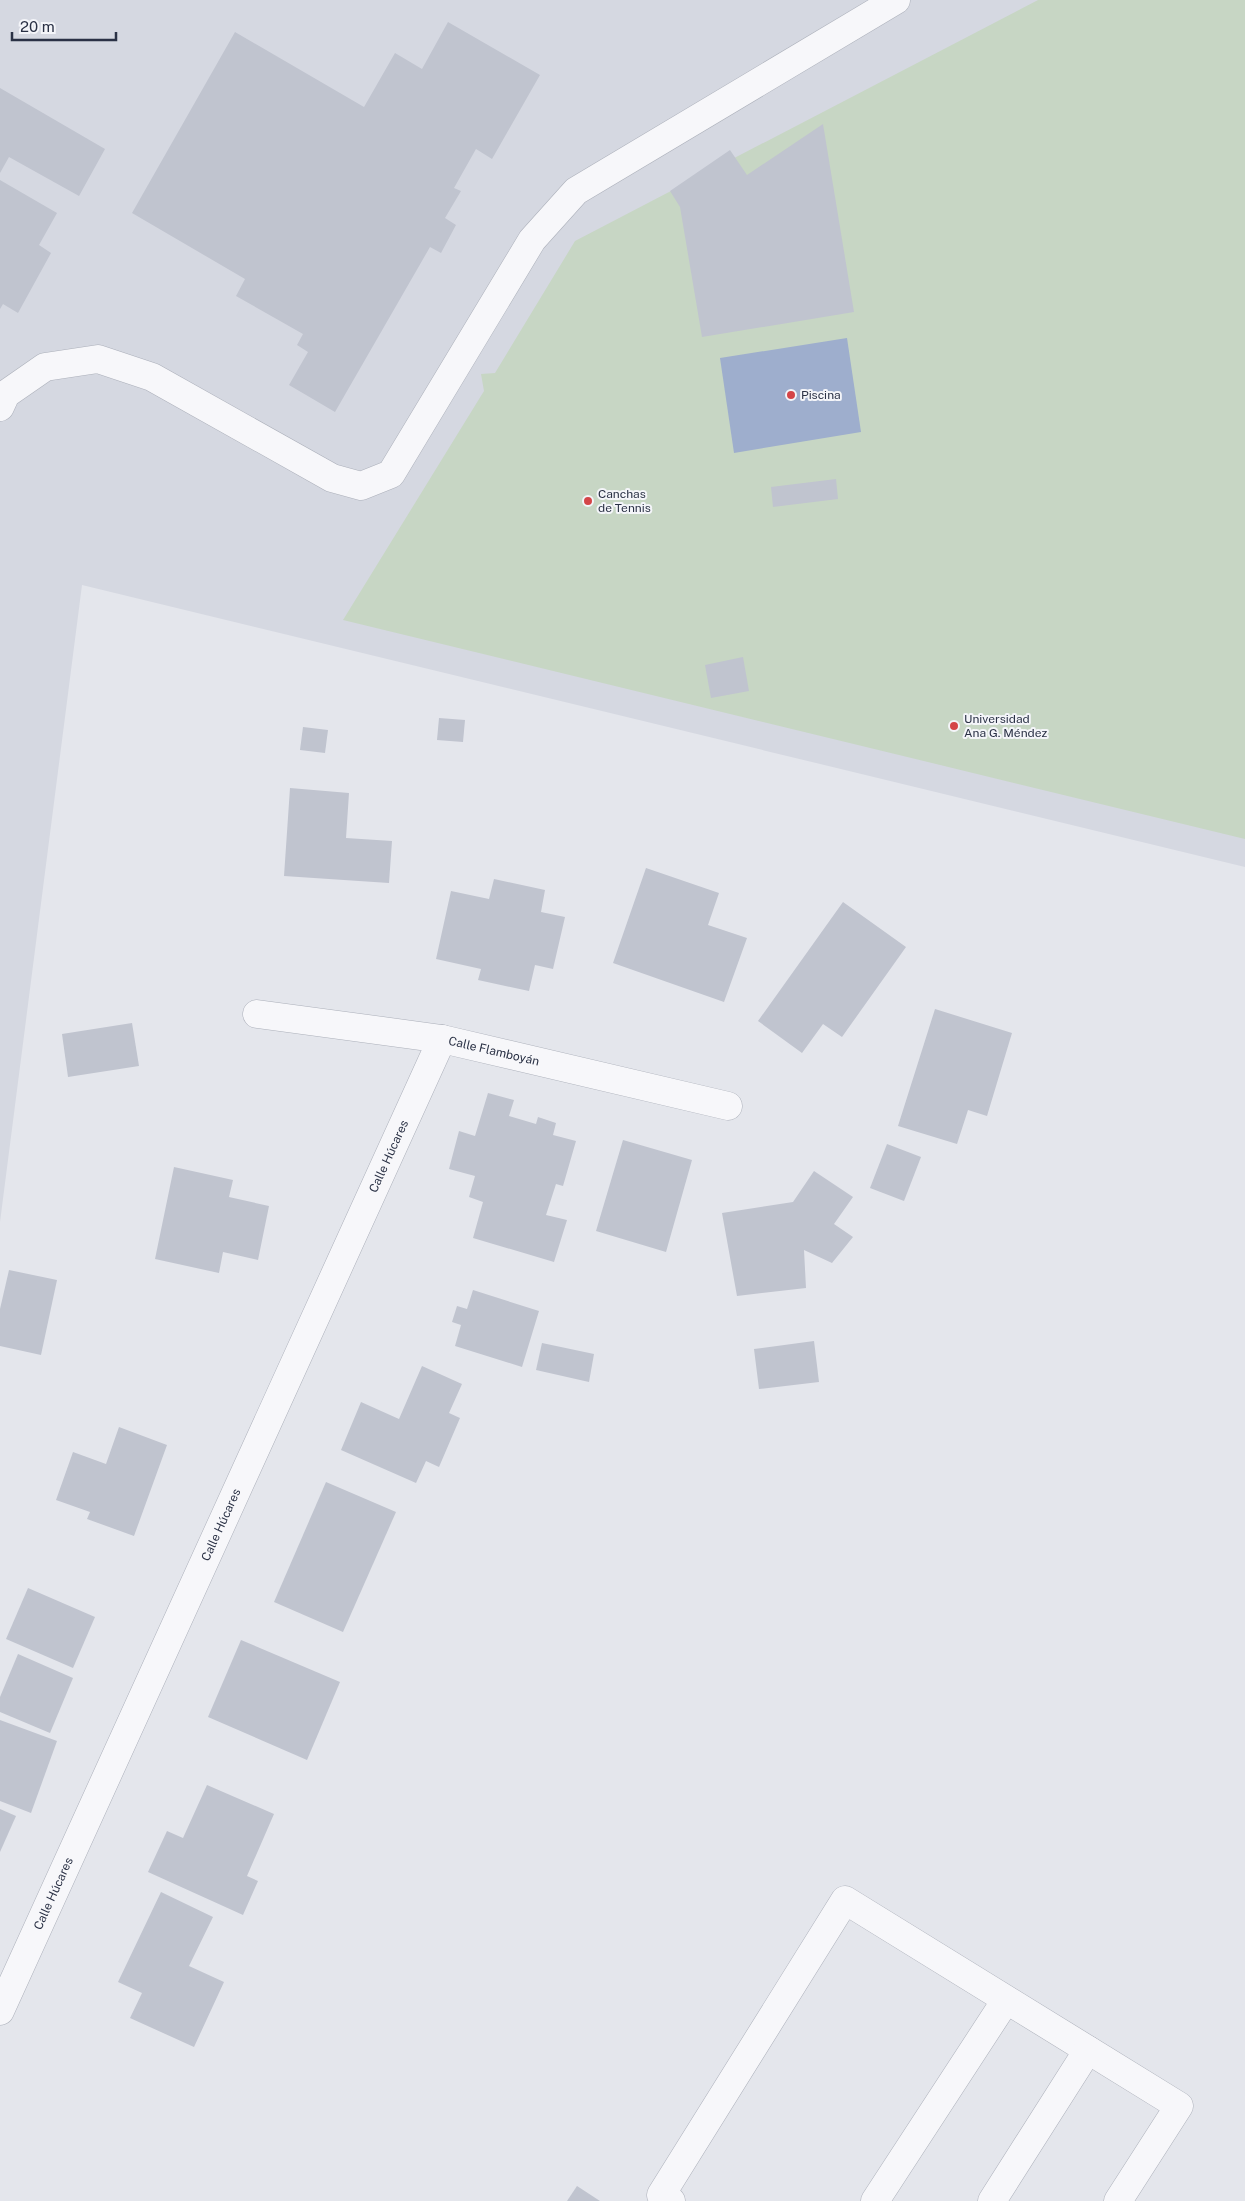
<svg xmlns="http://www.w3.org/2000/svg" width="1245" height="2201" font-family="'Public Sans',sans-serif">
	<rect width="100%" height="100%" fill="#e4e6ec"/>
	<polygon fill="#d5d8e1" points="0,0 1245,0 1245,867 82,585 0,1222"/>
	<polygon fill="#c7d6c4" points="1038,0 1245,0 1245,839 343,620 484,391 481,374 495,373 575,241"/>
	<polygon fill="#9eaecd" points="847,338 861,432 734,453 720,358"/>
	<g fill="#c0c4cf">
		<polygon points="448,22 540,75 492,159 476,149 454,188 461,191 445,218 456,225 441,253 430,247 335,412 289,385 308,352 297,345 303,334 236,296 245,279 132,213 235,32 364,107 395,53 422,69"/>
		<polygon points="0,88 105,149 79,196 9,157 0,173"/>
		<polygon points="823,124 854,312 702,337 680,207 670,191 730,150 747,175"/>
		<polygon points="0,180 57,213 39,245 51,253 18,313 3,304 0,309"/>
		<polygon points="836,479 838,499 773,507 771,487"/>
		<polygon points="743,657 749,691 711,698 705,665"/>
		<polygon points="439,718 465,720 463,742 437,740"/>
		<polygon points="303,727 328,730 325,753 300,750"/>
		<polygon points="290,788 349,793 346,838 392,841 389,883 284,876"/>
		<polygon points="646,868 719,893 708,925 747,938 724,1002 613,963"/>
		<polygon points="494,879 545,890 541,912 565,917 553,969 535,965 529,991 478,980 481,969 436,959 451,891 489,899"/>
		<polygon points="843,902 906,947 842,1037 823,1024 802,1053 758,1021"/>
		<polygon points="935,1009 1012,1033 987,1116 968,1110 957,1144 898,1126"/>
		<polygon points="132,1023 139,1066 68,1077 62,1034"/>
		<polygon points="488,1093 514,1100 509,1116 536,1124 538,1117 556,1123 553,1135 576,1141 563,1186 556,1184 546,1215 567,1220 554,1262 473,1238 483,1202 469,1197 475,1176 449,1169 459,1131 475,1136"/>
		<polygon points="623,1140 692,1160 666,1252 596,1231"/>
		<polygon points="887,1144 921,1157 904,1201 870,1188"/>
		<polygon points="174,1167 233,1180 229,1197 269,1206 258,1260 223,1252 219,1273 155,1259"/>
		<polygon points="814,1171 853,1197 834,1224 853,1237 832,1263 804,1250 806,1288 737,1296 722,1213 793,1202"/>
		<polygon points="9,1270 57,1280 41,1355 0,1346 0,1309"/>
		<polygon points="473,1290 539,1311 522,1367 455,1346 461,1325 452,1322 457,1306 467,1309"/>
		<polygon points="814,1341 819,1382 759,1389 754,1349"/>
		<polygon points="542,1343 594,1354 589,1382 536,1370"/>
		<polygon points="422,1366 462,1384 449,1413 460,1418 439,1467 426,1461 416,1483 341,1450 361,1402 399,1419"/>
		<polygon points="119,1427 167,1445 134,1536 87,1519 90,1512 56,1500 73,1452 106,1464"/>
		<polygon points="326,1482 396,1512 343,1632 274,1602"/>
		<polygon points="28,1588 95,1617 73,1668 6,1639"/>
		<polygon points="241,1640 340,1682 307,1760 208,1717"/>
		<polygon points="18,1654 73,1678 50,1733 0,1712 0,1697"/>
		<polygon points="0,1720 57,1741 31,1813 0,1801"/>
		<polygon points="207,1785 274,1814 247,1876 258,1881 243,1915 148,1872 167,1831 183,1838"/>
		<polygon points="0,1809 16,1816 0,1852"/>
		<polygon points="161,1892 213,1917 189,1966 224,1982 194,2047 130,2018 142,1993 118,1982"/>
		<polygon points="577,2186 600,2201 567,2201"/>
	</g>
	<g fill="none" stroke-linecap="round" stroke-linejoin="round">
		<g stroke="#acb0ba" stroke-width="29">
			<g id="minor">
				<polyline points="0,407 6,394 45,367 98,359 152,377 332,478 361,486 391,474 532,240 576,191 896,0"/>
				<path id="s1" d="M257,1014L442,1039L728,1106"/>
				<path id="s2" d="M0,2011L442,1039"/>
				<polyline points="671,2201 661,2195 845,1900 1179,2106 1118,2201"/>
				<polyline points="875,2201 1006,2000"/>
				<polyline points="992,2201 1088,2050"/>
			</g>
		</g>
		<use href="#minor" stroke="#f7f7fa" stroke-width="28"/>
	</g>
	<g fill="#d44548" stroke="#f4f5f9" stroke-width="2">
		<circle cx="791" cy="395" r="5"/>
		<circle cx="588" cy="501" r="5"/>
		<circle cx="954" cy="726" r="5"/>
	</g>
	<g text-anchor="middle" stroke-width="4" stroke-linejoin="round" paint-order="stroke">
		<g font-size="12" fill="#2a3145" stroke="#f4f5f9" text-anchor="start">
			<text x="801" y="399">Piscina</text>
			<text x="598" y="498">Canchas<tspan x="598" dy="14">de Tennis</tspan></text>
			<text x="964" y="723">Universidad<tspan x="964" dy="14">Ana G. Méndez</tspan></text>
		</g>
		<g font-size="12" fill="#2a3145" stroke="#f4f5f9">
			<text dy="4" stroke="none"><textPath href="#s1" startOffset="240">Calle Flamboyán</textPath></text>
			<text dy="4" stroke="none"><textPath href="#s2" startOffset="939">Calle Húcares</textPath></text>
			<text dy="4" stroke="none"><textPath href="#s2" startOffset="534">Calle Húcares</textPath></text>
			<text dy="4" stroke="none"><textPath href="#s2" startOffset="129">Calle Húcares</textPath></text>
		</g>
	</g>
	<path d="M12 32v8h104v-8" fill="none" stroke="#2a3145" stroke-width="2.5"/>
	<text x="20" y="32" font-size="15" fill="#2a3145" stroke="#f4f5f9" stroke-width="4" paint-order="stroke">20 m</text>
</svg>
